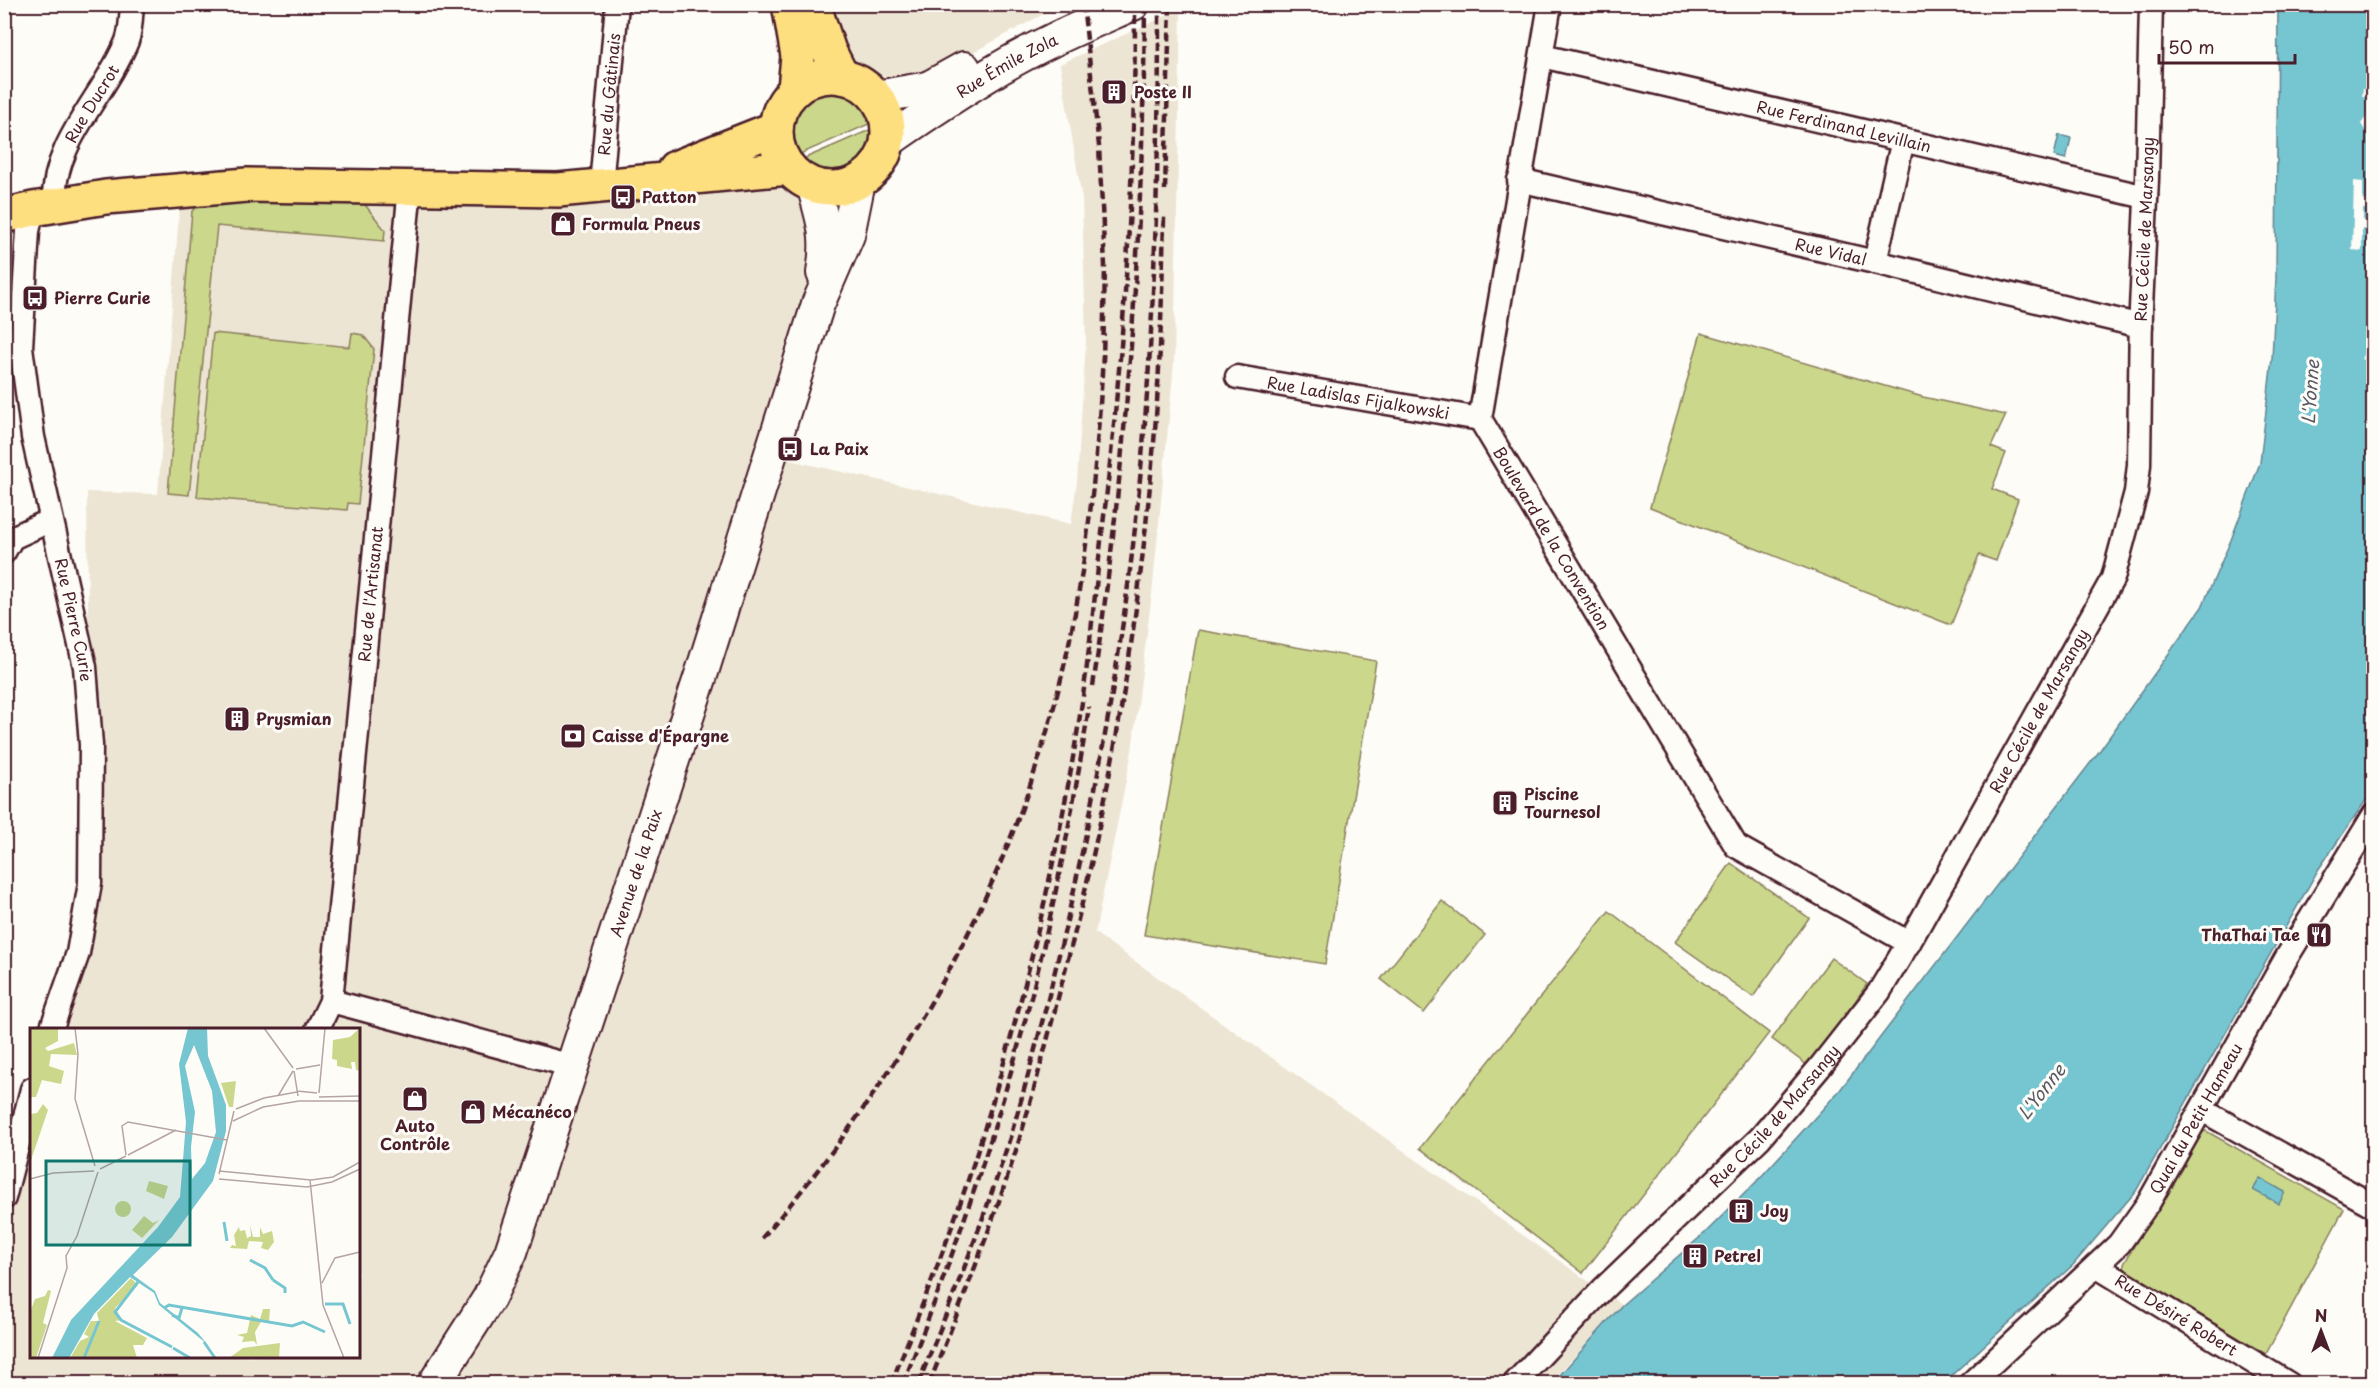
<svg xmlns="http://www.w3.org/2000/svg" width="2378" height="1388" font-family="'Playpen Sans',sans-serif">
	<rect width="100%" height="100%" fill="#fdfcf7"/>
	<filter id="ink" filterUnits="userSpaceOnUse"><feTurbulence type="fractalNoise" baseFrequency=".0167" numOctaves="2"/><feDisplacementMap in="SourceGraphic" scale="12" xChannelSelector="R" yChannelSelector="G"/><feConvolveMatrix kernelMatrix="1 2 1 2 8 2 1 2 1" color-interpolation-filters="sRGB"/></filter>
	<g filter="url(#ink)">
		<g fill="#ede5d3">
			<polygon points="1053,4 1053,9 931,75 868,77 846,55 826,5"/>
			<polygon points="1181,9 1174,364 1153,585 1132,751 1095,933 1622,1305 1549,1384 5,1384 5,1220 31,1128 32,1356 358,1356 358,1030 62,1029 101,781 88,617 87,492 158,494 181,185 781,176 821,232 772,456 1071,524 1077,481 1086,342 1082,199 1060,64"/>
		</g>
		<g fill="#cbd88c" stroke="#8a7c5c" stroke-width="1.5" fill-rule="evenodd">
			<path d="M831,92C899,100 877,186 824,172C812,169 801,161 796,150C784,121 804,98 831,92ZM871,123L872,129L803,159L800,154Z"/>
			<polygon points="270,200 362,201 385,230 384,241 217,226 189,495 168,493 192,211 199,204"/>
			<polygon points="213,333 350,347 352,333 363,335 374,349 358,504 348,503 347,510 197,497"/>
			<polygon points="1701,333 1923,397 2006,415 1991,447 2006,453 1992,489 2018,499 1996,561 1979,555 1951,625 1650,507"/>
			<polygon points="1198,630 1376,661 1325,964 1144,935"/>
			<polygon points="1731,863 1809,918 1753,997 1675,942"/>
			<polygon points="1442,901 1485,935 1424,1013 1381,979"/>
			<polygon points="1609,911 1769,1033 1583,1273 1420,1148"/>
			<polygon points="1831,958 1867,984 1833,1034 1807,1065 1772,1039"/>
			<polygon points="2206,1131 2344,1209 2266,1354 2125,1273 2124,1264 2197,1134"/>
		</g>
		<g fill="#76c6d1" stroke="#64838f" stroke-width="1.5">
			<polygon points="2278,5 2373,5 2373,790 2318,870 2136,1191 2073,1265 1943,1383 1552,1384 1622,1305 1706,1232 1759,1179 1840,1090 2098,753 2202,607 2231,540 2260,463 2272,359 2276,279"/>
			<polygon points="2059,135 2071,138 2066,159 2054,156"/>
			<polygon points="2260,1178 2285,1192 2279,1204 2253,1190"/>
		</g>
		<g fill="#fdfcf7">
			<polygon points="2363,89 2373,89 2373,135 2369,136 2361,124 2366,117 2367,97 2362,97"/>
			<polygon points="2354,181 2363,182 2363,200 2373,201 2373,209 2363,209 2363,221 2373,221 2374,229 2362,229 2362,251 2352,250"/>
			<polygon points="2373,336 2373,355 2370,362 2362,359"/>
		</g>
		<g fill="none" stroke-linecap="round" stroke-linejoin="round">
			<g stroke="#4a1f2b" stroke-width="27">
				<g id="minor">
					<path id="s1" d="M1550,4L1480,419L1736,846L1909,943"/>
					<path id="s2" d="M1542,56L2146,197"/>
					<path id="s3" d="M1519,180L1875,262L2141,326"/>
					<path id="s4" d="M601,186L617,4"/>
					<path id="s5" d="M54,205C51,143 105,96 127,41C131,31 131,16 132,4"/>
					<path id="s6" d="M33,209L28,231L21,347L33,437L85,667L91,745L90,883L78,953L51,1030"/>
					<polyline points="1875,262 1903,140"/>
					<path id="s7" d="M1237,377L1480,419"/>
					<polyline points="4,552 12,538 51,520"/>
					<polyline points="331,1001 572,1066"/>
					<path id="s8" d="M317,1030L331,1001L410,187"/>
					<polyline points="2202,1110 2374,1206"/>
					<polyline points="4,1198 32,1089"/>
					<path id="s9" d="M2096,1266L2289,1384"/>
					<path id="s10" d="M1514,1384L1603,1289L1760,1138L1820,1067L1879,992L1914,934L2113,578L2136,492L2139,465L2141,308L2147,179L2151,4"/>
					<path id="s11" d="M1970,1384L2119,1244L2149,1202L2287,957L2374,815"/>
				</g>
			</g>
			<g stroke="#4a1f2b" stroke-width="36">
				<g id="secondary">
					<polyline points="876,97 928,88 964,68"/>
					<path id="s12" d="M888,141C924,116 961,91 1000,68C1042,43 1088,24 1133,4"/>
					<path d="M813,185C823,221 829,235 823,273"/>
					<path id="s13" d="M434,1384L489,1298L511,1252L702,672L818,304L848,235L859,181"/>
				</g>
			</g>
			<g stroke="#4a1f2b" stroke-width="38">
				<g id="primary">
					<polyline points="789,4 798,56 795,89"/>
					<polyline points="813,4 829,51 842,77"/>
					<circle cx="832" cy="132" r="56"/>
					<polyline points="675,168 776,128"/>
					<polyline points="4,216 33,209 106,197 247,185 558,190 789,168"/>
				</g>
			</g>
			<use href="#minor" stroke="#fdfcf7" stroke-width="22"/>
			<use href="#secondary" stroke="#fdfcf7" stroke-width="32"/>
			<use href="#primary" stroke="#fedf80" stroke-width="33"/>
			<g stroke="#4a1f2b" stroke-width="4.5" stroke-dasharray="9 4.5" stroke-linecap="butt">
				<polyline points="1083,4 1099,146 1105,266 1103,362"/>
				<polyline points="1165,190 1170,4"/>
				<path d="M1093,686C1127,460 1143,232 1145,4"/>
				<path d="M762,1238C902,1076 1007,896 1059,687C1086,579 1097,466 1103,355"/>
				<path d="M891,1384C920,1311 949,1239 973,1165C1022,1013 1059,854 1083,696C1090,645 1095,593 1101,541C1123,363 1135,184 1135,4"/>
				<path d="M903,1384C943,1282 980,1180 1010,1075C1045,954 1070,831 1089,707"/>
				<path d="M918,1384C955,1292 993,1199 1020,1104C1073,915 1113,723 1135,528C1154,354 1159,179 1159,4"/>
				<path d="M929,1384C957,1315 984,1246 1008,1175C1032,1103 1050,1029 1069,955C1111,795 1137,629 1152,464C1160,382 1162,299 1164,217"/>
			</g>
		</g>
	</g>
	<defs>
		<g id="building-square" transform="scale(1.35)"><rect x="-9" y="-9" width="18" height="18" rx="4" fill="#4a1f2b" stroke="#fdfcf7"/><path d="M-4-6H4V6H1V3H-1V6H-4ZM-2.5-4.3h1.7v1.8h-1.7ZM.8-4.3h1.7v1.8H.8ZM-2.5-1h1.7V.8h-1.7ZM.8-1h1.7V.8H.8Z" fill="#fff"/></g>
		<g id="bus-square" transform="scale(1.35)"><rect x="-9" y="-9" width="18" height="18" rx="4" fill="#4a1f2b" stroke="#fdfcf7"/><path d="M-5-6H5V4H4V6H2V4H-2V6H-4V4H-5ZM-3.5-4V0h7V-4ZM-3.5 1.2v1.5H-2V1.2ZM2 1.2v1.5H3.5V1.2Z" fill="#fff"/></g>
		<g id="shop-square" transform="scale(1.35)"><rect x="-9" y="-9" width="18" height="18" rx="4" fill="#4a1f2b" stroke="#fdfcf7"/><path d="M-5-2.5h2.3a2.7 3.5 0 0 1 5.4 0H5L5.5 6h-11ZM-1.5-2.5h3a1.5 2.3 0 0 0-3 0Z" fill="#fff"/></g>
		<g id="bank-square" transform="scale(1.35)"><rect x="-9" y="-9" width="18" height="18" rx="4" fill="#4a1f2b" stroke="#fdfcf7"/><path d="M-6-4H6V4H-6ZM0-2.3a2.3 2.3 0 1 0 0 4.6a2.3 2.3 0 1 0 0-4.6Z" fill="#fff"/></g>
		<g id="restaurant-square" transform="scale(1.35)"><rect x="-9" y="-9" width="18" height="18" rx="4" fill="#4a1f2b" stroke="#fdfcf7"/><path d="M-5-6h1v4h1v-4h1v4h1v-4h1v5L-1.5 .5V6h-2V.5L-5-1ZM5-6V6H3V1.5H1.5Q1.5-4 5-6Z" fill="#fff"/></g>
	</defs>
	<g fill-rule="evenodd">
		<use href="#building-square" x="1114" y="92"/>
		<use href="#bus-square" x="623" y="197"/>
		<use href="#shop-square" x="563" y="224"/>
		<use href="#bus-square" x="35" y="298"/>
		<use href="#bus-square" x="790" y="449"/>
		<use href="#building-square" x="237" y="719"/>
		<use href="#bank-square" x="573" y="736"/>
		<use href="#building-square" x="1505" y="803"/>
		<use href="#restaurant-square" x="2319" y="935"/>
		<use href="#shop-square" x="415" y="1099"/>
		<use href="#shop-square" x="473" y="1112"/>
		<use href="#building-square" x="1741" y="1211"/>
		<use href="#building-square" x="1695" y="1256"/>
	</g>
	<g text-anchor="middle" stroke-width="6" stroke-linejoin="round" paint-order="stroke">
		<g font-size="16" fill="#4a1f2b" stroke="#fdfcf7">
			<text dy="6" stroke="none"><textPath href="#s12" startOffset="141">Rue Émile Zola</textPath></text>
			<text dy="6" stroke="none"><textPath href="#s4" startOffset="92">Rue du Gâtinais</textPath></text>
			<text dy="6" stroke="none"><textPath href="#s5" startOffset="110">Rue Ducrot</textPath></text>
			<text dy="6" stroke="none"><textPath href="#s2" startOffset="310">Rue Ferdinand Levillain</textPath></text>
			<text dy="6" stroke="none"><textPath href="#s10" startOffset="1364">Rue Cécile de Marsangy</textPath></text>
			<text dy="6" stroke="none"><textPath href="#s3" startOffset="320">Rue Vidal</textPath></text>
			<text dy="6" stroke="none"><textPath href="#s7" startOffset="123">Rue Ladislas Fijalkowski</textPath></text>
			<text dy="6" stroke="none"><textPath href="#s1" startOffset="560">Boulevard de la Convention</textPath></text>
			<text dy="6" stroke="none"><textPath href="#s8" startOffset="441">Rue de l'Artisanat</textPath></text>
			<text dy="6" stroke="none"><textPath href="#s6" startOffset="417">Rue Pierre Curie</textPath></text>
			<text dy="6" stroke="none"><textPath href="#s10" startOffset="860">Rue Cécile de Marsangy</textPath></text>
			<text dy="6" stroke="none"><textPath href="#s13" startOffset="552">Avenue de la Paix</textPath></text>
			<text dy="6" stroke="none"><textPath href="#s10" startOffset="374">Rue Cécile de Marsangy</textPath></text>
			<text dy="6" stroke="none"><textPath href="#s11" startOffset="352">Quai du Petit Hameau</textPath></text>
			<text dy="6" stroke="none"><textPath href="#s9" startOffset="94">Rue Désiré Robert</textPath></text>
		</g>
		<g font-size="16" font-weight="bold" fill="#4a1f2b" stroke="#fdfcf7" text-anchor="start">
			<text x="1134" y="98">Poste II</text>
			<text x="642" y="203">Patton</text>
			<text x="582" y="230">Formula Pneus</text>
			<text x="54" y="304">Pierre Curie</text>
			<text x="810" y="455">La Paix</text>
			<text x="256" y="725">Prysmian</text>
			<text x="592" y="742">Caisse d'Épargne</text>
			<text x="1524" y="800">Piscine<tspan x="1524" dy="18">Tournesol</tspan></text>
			<text x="2300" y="941" text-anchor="end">ThaThai Tae</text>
			<text x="492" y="1118">Mécanéco</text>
			<text x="415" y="1132" text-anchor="middle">Auto<tspan x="415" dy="18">Contrôle</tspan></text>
			<text x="1760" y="1217">Joy</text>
			<text x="1714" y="1262">Petrel</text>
		</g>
		<g font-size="18" font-style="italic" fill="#595965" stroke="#fdfcf7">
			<text transform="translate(2311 392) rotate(-86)" y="6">L'Yonne</text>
			<text transform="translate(2042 1092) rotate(-52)" y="6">L'Yonne</text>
		</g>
	</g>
	<g transform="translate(30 1028)">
		<rect width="330" height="330" fill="#fdfcf7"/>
		<path d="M0,0H28V13L15,20L18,23L44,15L47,27L21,26L19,38L34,43L31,56L12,52L6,69H0ZM330,0V43L326,42L325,34H321L322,41L307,38V32L302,31L303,12L320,9ZM206,53L203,79H199L191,55ZM13,76L18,82L0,135V86L7,85ZM119,153L138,158L134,171L116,163ZM85 181a8 8 0 1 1 16 0a8 8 0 1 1-16 0ZM114,188L123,195L129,192L112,210L102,202ZM220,197L223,209H230V199L233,206L242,203L244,214L238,222L231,220L233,214L219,213L217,221L200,220L202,217L206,218L204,207L209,199L210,203L215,202L217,210L221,208ZM101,250L108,257L85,280L92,292L85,293L117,310L113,317H103L107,330H40L50,313L59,309L54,306L61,293H69L67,285ZM18,262L21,263L13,295L17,297L6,330H0V284L5,271L15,268ZM233,281H240L239,294L232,292L225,304L227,317L224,313L212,314L214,309L207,307L217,305L221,287L230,291ZM250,315L249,330H199L213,320Z" fill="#cbd88c"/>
		<path d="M158,0H177L178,28L196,77V103L183,153L142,209L103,247L125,263L130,275L168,305L177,316L129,277L124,265L100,249L64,286L39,330H22L41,292L128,199L150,169L156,94L149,36ZM164,17L182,63L186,104L175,135L162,151L161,119L165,84L155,38Z" fill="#76c6d1" fill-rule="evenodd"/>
		<path fill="none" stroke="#76c6d1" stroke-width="3" d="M194,194L197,213M220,232L235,240L243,252M243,252L255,260V265M108,254L85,284L91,292L142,319M295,276H313L320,296M134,280L139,277L262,298L273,294L295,304M142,287L149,290L152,280M174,314L185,330M143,320L160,330M54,330L69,293"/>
		<path fill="none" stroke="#b5a4a5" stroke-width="1.5" d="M45,0L48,26L45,71L65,138M234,0L263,40M266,41L290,37M264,43L268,68M267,63L287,65M289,65L295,0M248,68L263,43M289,69L330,68M206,81L234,70L267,64M203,93L233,79L269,73H330M96,127L92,98L98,94L197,112M98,127L146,102M70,141L96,128M189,143L281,152L303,149L330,134M189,146L204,83M0,151L23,145L64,143M189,151L277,159L302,154L330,141M280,152L293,277L314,330M292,255L305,230L330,224M8,330L37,240L36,228L47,208L68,144"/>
		<path fill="#0f766e" fill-opacity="0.15" stroke="#0f766e" stroke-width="3" d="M16,133H160V217H16Z"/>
		<rect width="330" height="330" fill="none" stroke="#4a1f2b" stroke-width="3"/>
	</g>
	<rect width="2378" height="1388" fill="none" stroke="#fdfcf7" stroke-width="24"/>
	<rect x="12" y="12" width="2354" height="1364" fill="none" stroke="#4a1f2b" stroke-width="2" filter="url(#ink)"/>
	<g transform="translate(2321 1331)" stroke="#fdfcf7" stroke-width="4.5" paint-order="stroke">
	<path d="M0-4.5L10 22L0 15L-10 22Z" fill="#4a1f2b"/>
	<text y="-9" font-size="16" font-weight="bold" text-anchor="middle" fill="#4a1f2b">N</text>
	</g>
	<path d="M2159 54v9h136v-9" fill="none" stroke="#4a1f2b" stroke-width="3"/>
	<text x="2168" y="54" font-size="18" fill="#4a1f2b" stroke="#fdfcf7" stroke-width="4.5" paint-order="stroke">50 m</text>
</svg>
